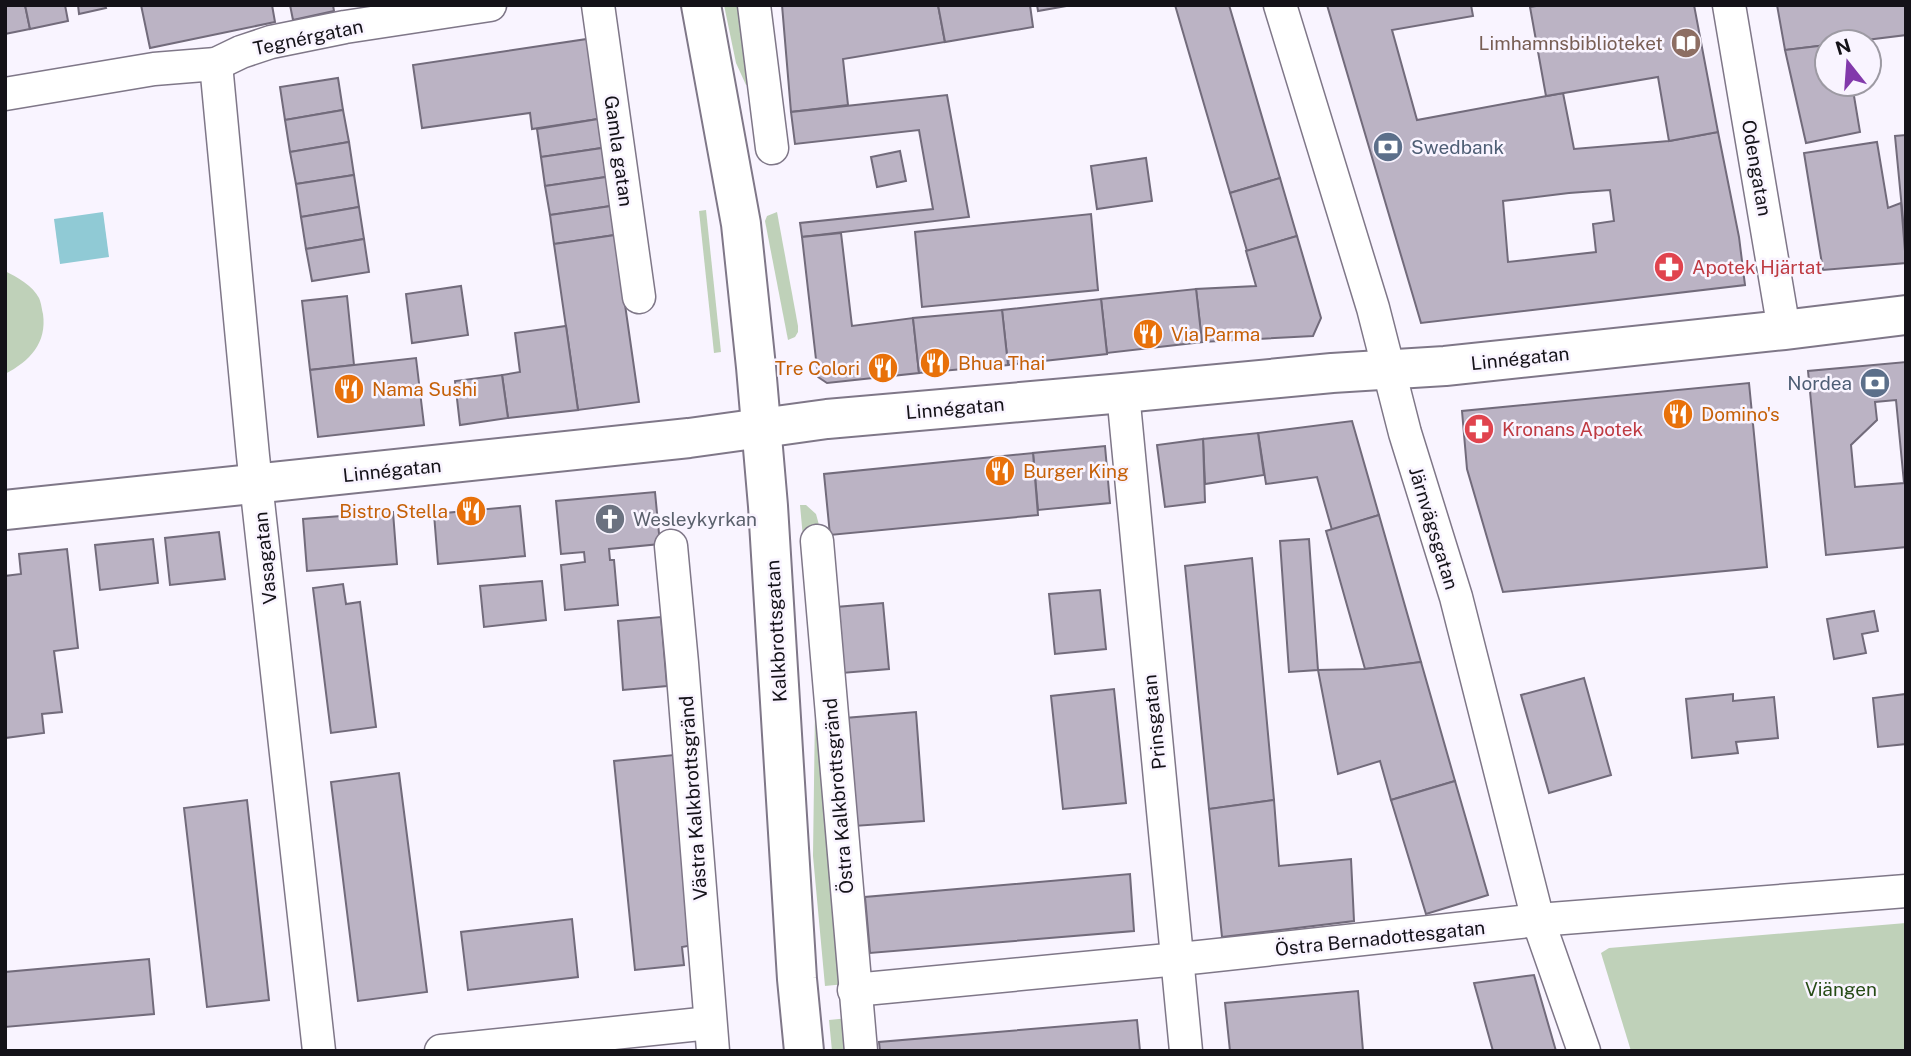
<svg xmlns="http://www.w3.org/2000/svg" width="1911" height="1056" font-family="'Public Sans',sans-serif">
	<rect width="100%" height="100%" fill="#f9f4ff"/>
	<g fill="#bfd1b9">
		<polygon points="724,5 739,5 753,83 746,85 736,63"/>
		<polygon points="706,210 721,352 714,353 699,211"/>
		<polygon points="777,212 798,326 798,332 795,337 788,340 765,221 767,216"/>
		<path d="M5,271C17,277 33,286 39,298C41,302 42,310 43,314C47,343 30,361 5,374Z"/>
		<polygon points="800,505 806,505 816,514 819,525 809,527 821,654 845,984 825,986 813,856 815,710 814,658"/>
		<polygon points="1906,923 1906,1051 1631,1051 1601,953 1609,948"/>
		<polygon points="849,1018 853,1051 832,1051 829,1020"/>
	</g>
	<polygon fill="#90cad5" points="103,212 109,257 60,264 54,219"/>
	<g fill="#bbb3c4" stroke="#726b7b" stroke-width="2" fill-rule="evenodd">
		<polygon points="5,5 25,5 30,29 5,34"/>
		<polygon points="25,5 65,5 68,21 30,29"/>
		<polygon points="78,5 105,5 106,8 79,14"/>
		<polygon points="141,5 272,5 275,22 150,48"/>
		<polygon points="290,5 333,5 334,11 293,20"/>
		<polygon points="782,5 938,5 945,42 843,59 848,105 791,112"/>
		<polygon points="938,5 1030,5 1033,27 945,42"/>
		<polygon points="1037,5 1072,5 1038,11"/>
		<polygon points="1175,5 1229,5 1280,178 1230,193"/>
		<path d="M1327,5H1471L1473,16L1392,30L1417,120L1563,93L1574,149L1669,141L1718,132L1739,237L1745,285L1421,323ZM1610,190L1614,221L1593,224L1596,252L1508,262L1503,201L1569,193Z"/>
		<polygon points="1542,5 1694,5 1718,132 1669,141 1658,77 1546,96 1530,7"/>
		<polygon points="1777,5 1906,5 1906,35 1850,42 1827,42 1827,45 1785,50"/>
		<polygon points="587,39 598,119 532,129 530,113 422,128 413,65"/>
		<polygon points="1827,45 1827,84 1852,84 1860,132 1806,143 1785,50"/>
		<polygon points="338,78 343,110 285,120 280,87"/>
		<polygon points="947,95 969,217 802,237 800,223 933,209 919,130 795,144 791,112"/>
		<polygon points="343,110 349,142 290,152 285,120"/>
		<polygon points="598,119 602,148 541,157 537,129"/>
		<polygon points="1906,135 1906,251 1895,136"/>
		<polygon points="349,142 354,175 296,184 290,152"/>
		<polygon points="1877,142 1888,208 1901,203 1906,263 1823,270 1804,153"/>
		<polygon points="602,148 606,177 545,186 541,157"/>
		<polygon points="900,151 906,181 877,187 871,157"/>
		<polygon points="1146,158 1152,201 1097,209 1091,166"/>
		<polygon points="354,175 359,207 301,217 296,184"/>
		<polygon points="606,177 611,206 550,215 545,186"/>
		<polygon points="1280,178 1297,236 1247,251 1230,193"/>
		<polygon points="611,206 615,235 554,244 550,215"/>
		<polygon points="359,207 364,239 306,249 301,217"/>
		<polygon points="1091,214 1098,290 922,307 915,232"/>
		<polygon points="841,233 852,326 913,318 919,373 827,383 818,377 802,237"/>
		<polygon points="615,235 639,402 578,410 554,244"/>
		<polygon points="1297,236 1321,318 1313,336 1202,342 1196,289 1256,286 1246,251"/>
		<polygon points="364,239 369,272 312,281 306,249"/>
		<polygon points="461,286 468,335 412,343 406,294"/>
		<polygon points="1196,289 1202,342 1107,353 1101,299"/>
		<polygon points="347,296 354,365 310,370 302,301"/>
		<polygon points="1101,299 1107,354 1008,365 1002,310"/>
		<polygon points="1002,310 1008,365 919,373 913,318"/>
		<polygon points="566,326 578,410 508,418 502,375 520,372 515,333"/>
		<polygon points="416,358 424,425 318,437 310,370"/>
		<path d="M1906,362V547L1826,555L1808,371ZM1896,400L1904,483L1855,487L1851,445L1877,420L1875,402Z"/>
		<polygon points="502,375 508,418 460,425 455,381"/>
		<polygon points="1749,383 1767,567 1503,592 1467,469 1462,411"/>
		<polygon points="1352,421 1379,515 1332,530 1317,477 1266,484 1258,433"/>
		<polygon points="1258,433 1264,475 1205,484 1203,439"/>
		<polygon points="1203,439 1205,502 1165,507 1157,445"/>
		<polygon points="1105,446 1110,503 1038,510 1033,453"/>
		<polygon points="1033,453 1038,515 830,535 824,474"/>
		<polygon points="655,492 660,544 609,549 610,560 614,560 618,605 565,610 561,565 585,562 584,552 561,554 556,501"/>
		<polygon points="520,506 525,556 438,564 434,514"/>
		<polygon points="393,512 397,564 307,571 303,519"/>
		<polygon points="1379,515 1421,662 1365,669 1326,531"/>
		<polygon points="219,532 225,579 170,585 165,538"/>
		<polygon points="153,539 158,583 100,590 95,545"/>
		<polygon points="1309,539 1318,670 1289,672 1280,541"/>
		<polygon points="67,549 78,648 54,651 62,712 42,714 44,733 5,738 5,576 21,574 19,554"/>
		<polygon points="1252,558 1274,800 1209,809 1185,566"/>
		<polygon points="542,581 546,620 484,627 480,586"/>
		<polygon points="343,584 346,604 360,602 376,727 331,733 313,588"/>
		<polygon points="1100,590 1106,649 1055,654 1049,594"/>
		<polygon points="883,603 889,669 842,673 836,607"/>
		<polygon points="1874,611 1878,631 1862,634 1866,653 1834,659 1827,619"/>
		<polygon points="661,617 667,686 623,690 618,621"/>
		<polygon points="1421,662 1455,781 1391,800 1380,761 1338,774 1318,670 1365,669"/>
		<polygon points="1584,678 1611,775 1549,793 1521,695"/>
		<polygon points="1114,689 1126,803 1063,809 1051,696"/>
		<polygon points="1733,694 1733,701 1774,697 1778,738 1736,742 1738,753 1692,758 1686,699"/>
		<polygon points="1906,694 1906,744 1878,747 1873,698"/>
		<polygon points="916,712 924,821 854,826 845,718"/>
		<polygon points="674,755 693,945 682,947 684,965 635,970 614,761"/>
		<polygon points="399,773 427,992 358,1001 331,782"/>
		<polygon points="1455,781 1488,895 1426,914 1391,800"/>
		<polygon points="247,800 269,1000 207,1007 184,808"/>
		<polygon points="1274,800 1279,866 1351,859 1354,921 1222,937 1209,809"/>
		<polygon points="1130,874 1134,931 870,953 865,897"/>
		<polygon points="572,919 578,977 468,990 461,932"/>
		<polygon points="149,959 154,1014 5,1027 5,972"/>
		<polygon points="1534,975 1556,1051 1493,1051 1474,983"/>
		<polygon points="1358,991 1363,1051 1230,1051 1225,1003"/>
		<polygon points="1137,1020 1140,1051 880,1051 879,1042"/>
	</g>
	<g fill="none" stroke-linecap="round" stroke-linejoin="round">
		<g stroke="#7f7788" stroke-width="35">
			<g id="street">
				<polyline points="598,5 639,297"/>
				<polyline points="754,5 772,148"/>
				<polyline points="1280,5 1373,308 1405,433 1456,597 1538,920 1584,1051"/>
				<polyline points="1729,5 1784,330"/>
				<polyline points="216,64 253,456 319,1051"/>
				<polyline points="5,94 154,69 216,64 241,52 271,42 345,27 490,5"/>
				<polyline points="1123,393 1186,1051"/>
				<polyline points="817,541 861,1051"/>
				<polyline points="671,546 682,663 713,1051"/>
				<polyline points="854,990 1199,957 1538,920 1906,891"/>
				<polyline points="441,1051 710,1023"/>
			</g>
		</g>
		<g stroke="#7f7788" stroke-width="42">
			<g id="secondary">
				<polyline points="701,5 741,224 756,367 768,506 797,979 804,1051"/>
				<polyline points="5,510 689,438 827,419 1123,393 1332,373 1445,366 1784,330 1906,315"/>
			</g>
		</g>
		<use href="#street" stroke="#fff" stroke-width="32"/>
		<use href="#secondary" stroke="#fff" stroke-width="38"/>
	</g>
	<defs>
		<g id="library-disc" transform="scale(1.575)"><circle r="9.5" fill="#8d6e63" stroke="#f9f4ff"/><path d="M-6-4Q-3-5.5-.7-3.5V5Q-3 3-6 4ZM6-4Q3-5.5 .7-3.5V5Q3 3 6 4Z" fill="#fff"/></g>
		<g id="bank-disc" transform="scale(1.575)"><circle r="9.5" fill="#5c6f8a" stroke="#f9f4ff"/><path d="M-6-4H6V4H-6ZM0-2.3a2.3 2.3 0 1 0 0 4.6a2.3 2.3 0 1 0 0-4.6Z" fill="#fff"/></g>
		<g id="pharmacy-disc" transform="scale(1.575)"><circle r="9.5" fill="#e0444e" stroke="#f9f4ff"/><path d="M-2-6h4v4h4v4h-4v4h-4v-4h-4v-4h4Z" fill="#fff"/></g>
		<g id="restaurant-disc" transform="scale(1.575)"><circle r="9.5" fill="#e8710a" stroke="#f9f4ff"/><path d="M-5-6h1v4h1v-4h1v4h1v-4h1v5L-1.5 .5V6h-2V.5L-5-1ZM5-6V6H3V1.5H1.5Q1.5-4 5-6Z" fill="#fff"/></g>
		<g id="church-disc" transform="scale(1.575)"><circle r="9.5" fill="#6b7280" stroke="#f9f4ff"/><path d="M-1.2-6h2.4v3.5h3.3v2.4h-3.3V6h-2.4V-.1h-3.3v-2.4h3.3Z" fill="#fff"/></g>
	</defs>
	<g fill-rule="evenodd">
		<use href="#library-disc" x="1686" y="43"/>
		<use href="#bank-disc" x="1388" y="147"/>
		<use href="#pharmacy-disc" x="1669" y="267"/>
		<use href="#restaurant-disc" x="1148" y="334"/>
		<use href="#restaurant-disc" x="935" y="363"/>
		<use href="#restaurant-disc" x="883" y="368"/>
		<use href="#bank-disc" x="1875" y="383"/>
		<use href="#restaurant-disc" x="349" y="389"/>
		<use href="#restaurant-disc" x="1678" y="414"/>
		<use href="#pharmacy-disc" x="1479" y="429"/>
		<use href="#restaurant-disc" x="1000" y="471"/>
		<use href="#restaurant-disc" x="471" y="511"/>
		<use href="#church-disc" x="610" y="519"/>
	</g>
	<g text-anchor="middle" stroke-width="5" stroke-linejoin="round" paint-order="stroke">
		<g font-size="19" fill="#141218" stroke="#f9f4ff">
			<text transform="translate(308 37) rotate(-12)" y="7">Tegnérgatan</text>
			<text transform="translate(619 151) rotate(82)" y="7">Gamla gatan</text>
			<text transform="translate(1757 168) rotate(80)" y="7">Odengatan</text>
			<text transform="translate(1520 358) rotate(-6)" y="7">Linnégatan</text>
			<text transform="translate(955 408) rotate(-5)" y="7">Linnégatan</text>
			<text transform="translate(392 470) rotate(-6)" y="7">Linnégatan</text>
			<text transform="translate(1434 528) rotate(73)" y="7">Järnvägsgatan</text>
			<text transform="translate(265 558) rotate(-96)" y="7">Vasagatan</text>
			<text transform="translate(776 631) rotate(-93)" y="7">Kalkbrottsgatan</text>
			<text transform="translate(1154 722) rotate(-96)" y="7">Prinsgatan</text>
			<text transform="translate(838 796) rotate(-95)" y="7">Östra Kalkbrottsgränd</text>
			<text transform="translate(693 798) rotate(-94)" y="7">Västra Kalkbrottsgränd</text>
			<text transform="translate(1380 938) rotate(-6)" y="7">Östra Bernadottesgatan</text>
		</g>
		<g font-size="19" fill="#785e54" stroke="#f9f4ff" text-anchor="end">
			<text x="1663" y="50">Limhamnsbiblioteket</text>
		</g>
		<g font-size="19" fill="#4e5e75" stroke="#f9f4ff" text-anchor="start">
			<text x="1411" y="154">Swedbank</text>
			<text x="1852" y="390" text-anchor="end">Nordea</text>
		</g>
		<g font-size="19" fill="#be3a42" stroke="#f9f4ff" text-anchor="start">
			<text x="1692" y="274">Apotek Hjärtat</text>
			<text x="1502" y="436">Kronans Apotek</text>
		</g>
		<g font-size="19" fill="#c56008" stroke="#f9f4ff" text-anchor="start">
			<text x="1171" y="341">Via Parma</text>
			<text x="958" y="370">Bhua Thai</text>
			<text x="860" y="375" text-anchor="end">Tre Colori</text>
			<text x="372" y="396">Nama Sushi</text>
			<text x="1701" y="421">Domino's</text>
			<text x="1023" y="478">Burger King</text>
			<text x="448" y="518" text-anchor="end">Bistro Stella</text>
		</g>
		<g font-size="19" fill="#5b616d" stroke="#f9f4ff" text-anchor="start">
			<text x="633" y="526">Wesleykyrkan</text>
		</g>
		<g font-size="19" fill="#264b16" stroke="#f9f4ff">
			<text x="1841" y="996">Viängen</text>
		</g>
	</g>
	<rect width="1911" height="1056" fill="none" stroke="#141218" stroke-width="14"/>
	<g transform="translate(1848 63) rotate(343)"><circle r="33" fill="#f9f4ff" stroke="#9d9aa3" stroke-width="2"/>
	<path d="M0-5L12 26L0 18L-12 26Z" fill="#8239ab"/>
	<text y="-10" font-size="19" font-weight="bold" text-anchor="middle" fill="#141218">N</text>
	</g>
</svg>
